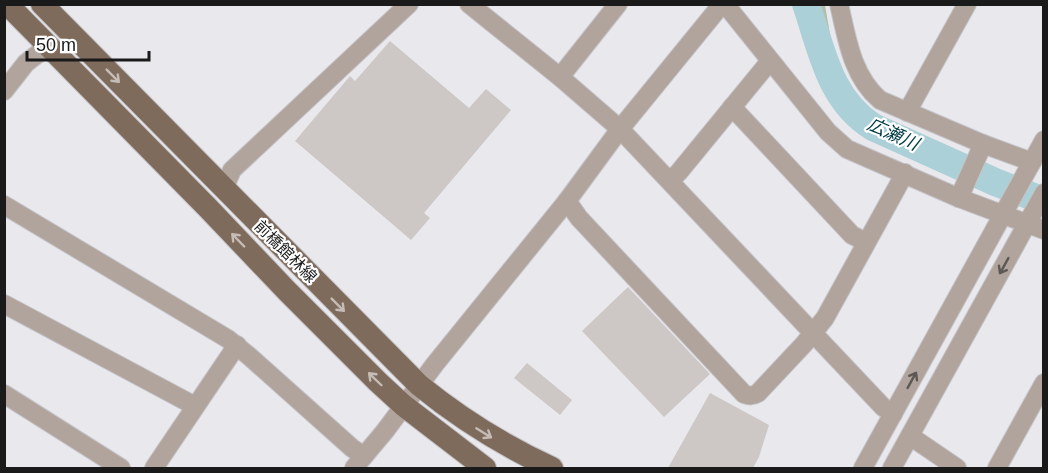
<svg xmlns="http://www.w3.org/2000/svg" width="1048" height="473" font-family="Arial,'Noto Sans JP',sans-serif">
	<rect width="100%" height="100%" fill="#e9e8ed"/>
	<polygon fill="#b1bea8" points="816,5 825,5 831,40"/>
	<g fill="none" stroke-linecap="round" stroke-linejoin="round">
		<path stroke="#abd0d7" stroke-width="28" d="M806,4C822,50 829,99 873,127L995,182L1044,201"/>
	</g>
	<g fill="#cdc8c5">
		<polygon points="390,41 469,108 486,89 511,110 424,213 430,218 411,240 295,141 350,76 355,81"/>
		<polygon points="628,287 710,374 664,417 582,331"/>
		<polygon points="527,363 572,400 560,415 514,378"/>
		<polygon points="710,393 769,425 759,457 753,468 668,468"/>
	</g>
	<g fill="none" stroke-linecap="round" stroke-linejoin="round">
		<g stroke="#c4c3c7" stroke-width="20">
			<g id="minor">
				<polyline points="469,4 560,77 620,129 883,407 893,414"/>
				<polyline points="725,4 828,132 847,149 959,198 1044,230"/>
				<path d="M839,4C847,39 852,76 880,100L983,144L1032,162"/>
				<polyline points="560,77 618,4"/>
				<polyline points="4,91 26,63 48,46"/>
				<polyline points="732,107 852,235 866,242"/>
				<polyline points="907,112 967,4"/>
				<polyline points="670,181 679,172 770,61"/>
				<polyline points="224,189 232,170 409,4"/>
				<polyline points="959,198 983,144"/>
				<path d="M567,201L579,218L744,394C750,396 753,396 758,393L804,344L825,318L905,173"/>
				<polyline points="4,205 228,339 249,356 352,448 364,456"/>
				<polyline points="4,304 195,406"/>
				<polyline points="4,394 121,468"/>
				<polyline points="910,436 957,468"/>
				<polyline points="154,468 237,345"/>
				<polyline points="354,468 385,431 435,364 567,201 620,129 722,4"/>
				<polyline points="863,468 1044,140"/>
				<polyline points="892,468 1044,193"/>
				<polyline points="997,468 1044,383"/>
			</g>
		</g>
		<g stroke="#c4c3c7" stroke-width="24">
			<g id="major">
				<polyline points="7,4 208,208 287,291 378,382 403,405 485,468"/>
				<path d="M42,4L419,385C462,420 502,445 552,468"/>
			</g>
		</g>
		<use href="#minor" stroke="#b0a49c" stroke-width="18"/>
		<use href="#major" stroke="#7f6b5c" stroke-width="22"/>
	</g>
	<defs><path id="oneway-shaft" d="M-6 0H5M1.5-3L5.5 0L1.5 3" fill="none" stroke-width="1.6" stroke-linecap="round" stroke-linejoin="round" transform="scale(1.5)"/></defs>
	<g stroke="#c5bcb6">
		<use href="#oneway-shaft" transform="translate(113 76) rotate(45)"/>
		<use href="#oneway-shaft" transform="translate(238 240) rotate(-134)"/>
		<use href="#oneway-shaft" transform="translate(338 305) rotate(45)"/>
		<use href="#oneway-shaft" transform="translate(375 379) rotate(-136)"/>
		<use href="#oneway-shaft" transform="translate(484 433) rotate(32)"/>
	</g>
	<g stroke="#5e5855">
		<use href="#oneway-shaft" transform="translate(1004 266) rotate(119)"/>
		<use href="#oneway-shaft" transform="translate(912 380) rotate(-61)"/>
	</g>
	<g text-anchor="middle" stroke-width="4.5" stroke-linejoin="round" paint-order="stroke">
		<g font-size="16" fill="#1a1a1b" stroke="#fff">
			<text transform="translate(286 251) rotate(45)" y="6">前橋館林線</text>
		</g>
		<g font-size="18" font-style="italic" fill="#003b44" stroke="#fff">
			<text transform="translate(893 134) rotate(24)" y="6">広瀬川</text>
		</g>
	</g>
	<rect width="1048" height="473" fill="none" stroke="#1a1a1b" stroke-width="12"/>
	<path d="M27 51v9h122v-9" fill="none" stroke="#1a1a1b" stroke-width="3"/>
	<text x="36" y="51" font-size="18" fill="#1a1a1b" stroke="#ffffff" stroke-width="4.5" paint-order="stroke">50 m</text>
</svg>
